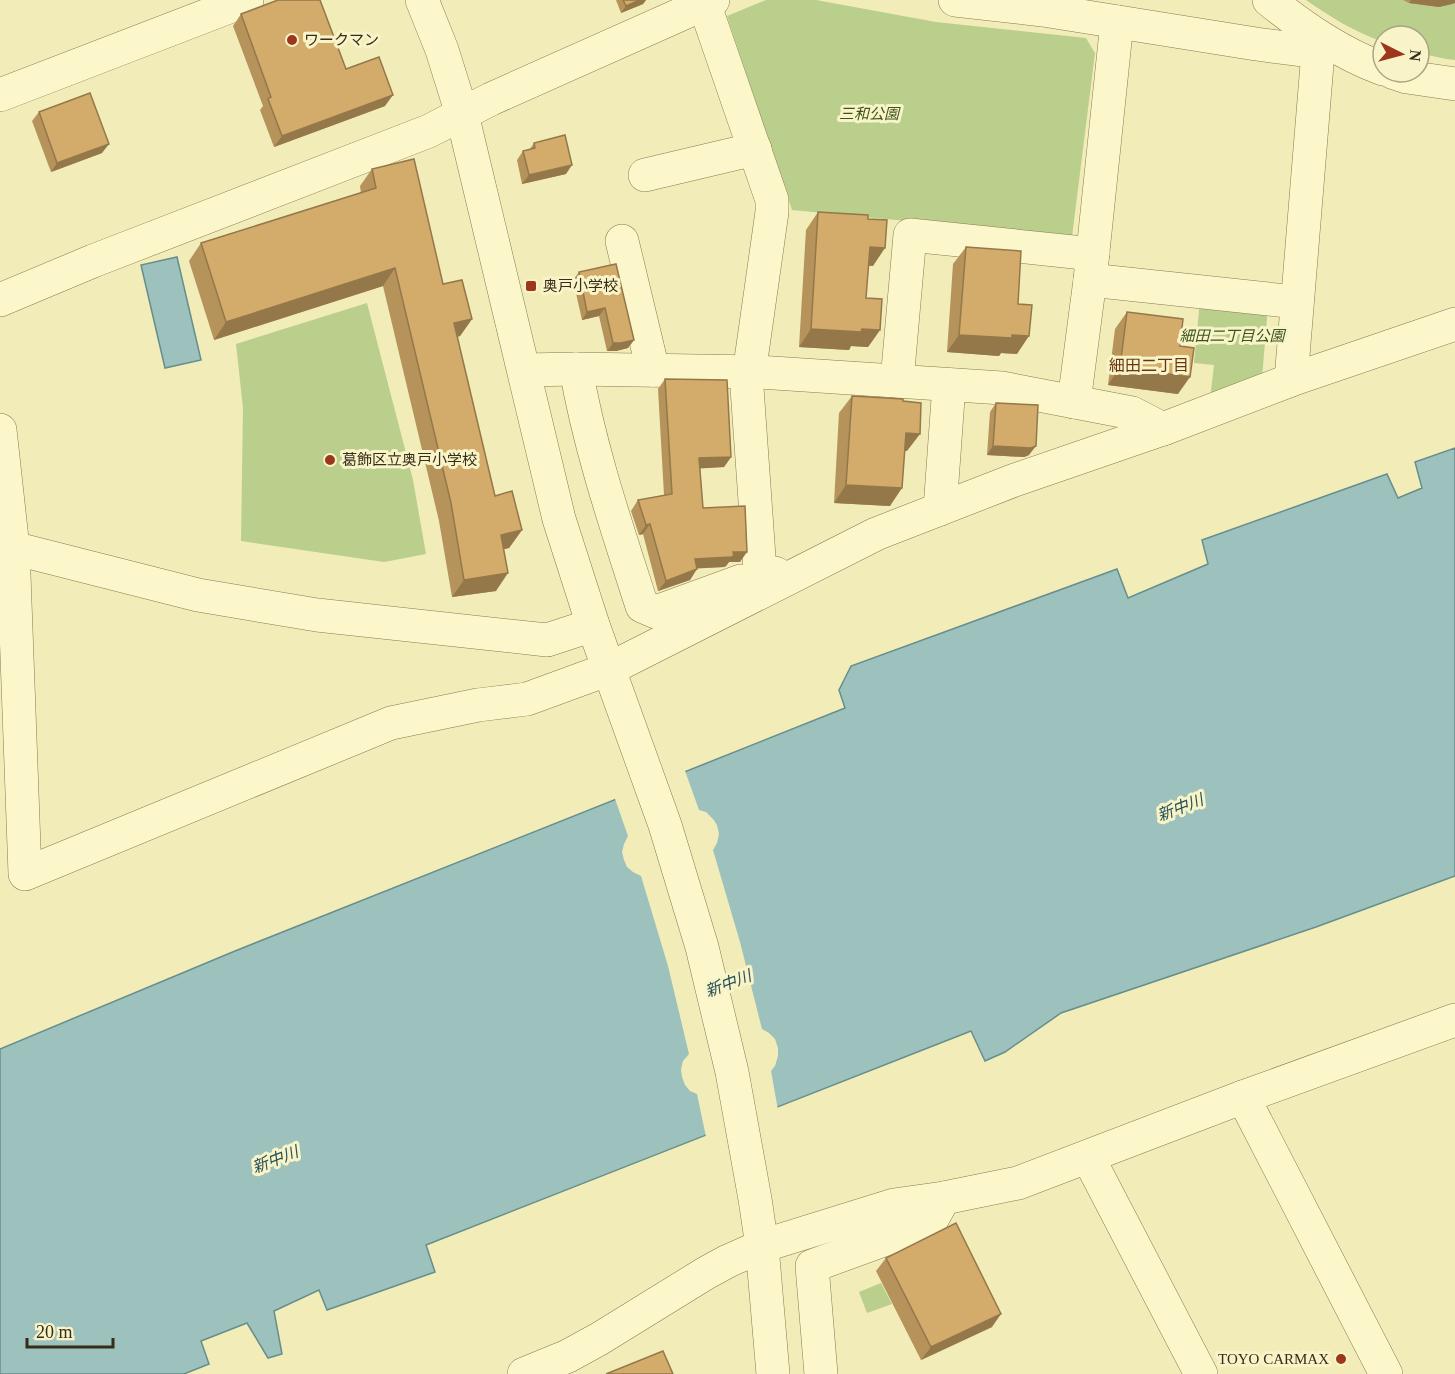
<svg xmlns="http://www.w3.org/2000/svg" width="1455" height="1374" font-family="'Times New Roman','Noto Sans JP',serif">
	<rect width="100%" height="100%" fill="#f1ecb8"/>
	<g fill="#bacf8c">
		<polygon points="766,0 816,0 936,22 1086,38 1095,53 1072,237 792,210 727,16"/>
		<path d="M1306,0H1455V60L1446,59L1419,53V36H1383V42C1355,32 1330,17 1306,0Z"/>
		<polygon points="1200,300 1268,306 1262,378 1210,399 1214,365 1194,363"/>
		<polygon points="367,303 413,480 426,554 384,562 241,541 243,408 236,344"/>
		<polygon points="881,1283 892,1304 867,1313 859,1292"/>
	</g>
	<g fill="#9dc1bd" stroke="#658e8c" stroke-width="1.5">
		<polygon points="177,257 201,360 165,368 141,265"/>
		<path d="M1455,448V876L1316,927L1061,1013L1005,1052L985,1061L971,1031C789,1102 607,1173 426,1245L435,1272L327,1310L319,1290L274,1311L282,1354L268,1358L247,1323L201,1341L209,1364L184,1374H0V1049L235,951L845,708L839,690L851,666L1117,569L1128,598L1208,564L1202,540L1387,474L1398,498L1422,488L1415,462Z"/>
	</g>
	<polygon fill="#f1ecb8" points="684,768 699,810 706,812 713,819 717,825 719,834 717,843 713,850 740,942 762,1029 769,1033 775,1039 778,1048 778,1056 775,1066 771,1071 778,1110 706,1137 697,1094 690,1091 685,1085 682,1077 681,1069 683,1061 689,1054 668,966 641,876 633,872 627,867 624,860 622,852 624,844 628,836 614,796"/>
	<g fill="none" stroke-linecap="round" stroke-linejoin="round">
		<g stroke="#887a52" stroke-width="34">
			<g id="minor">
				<polyline points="422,0 442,50 462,114 559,519 593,625 665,825 702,947 732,1072 755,1199 762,1246 773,1374"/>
				<polyline points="703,0 772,200 772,212 747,388 760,571 775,573 785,579"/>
				<polyline points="955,0 1043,10 1256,44 1318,52"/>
				<path d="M1269,0C1304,28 1340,53 1383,69"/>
				<polyline points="1392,72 1407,77 1455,84"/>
				<polyline points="0,95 247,0"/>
				<polyline points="645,175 755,149"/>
				<polyline points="622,241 653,370"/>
				<polyline points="1090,280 1296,302"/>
				<polyline points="0,300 93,261 429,131 491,99 713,0"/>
				<path d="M576,369C590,450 617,528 642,606L656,612L741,581"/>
				<polyline points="524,370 576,369 759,372 1002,388 1132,413 1163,429"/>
				<polyline points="1291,380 1318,52 1324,41"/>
				<polyline points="897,381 910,235 1093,254"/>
				<polyline points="1074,402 1090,280 1117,22"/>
				<polyline points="0,430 13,548 25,874 391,723 478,705 527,699 609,669 876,534 1012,481 1163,429 1291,380 1455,324"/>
				<polyline points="940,509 949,385"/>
				<polyline points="0,542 13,548 198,595 317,615 547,640 593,625"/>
				<polyline points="1243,1097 1386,1374"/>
				<polyline points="1088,1157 1201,1374"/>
				<polyline points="524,1374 568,1356 599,1339 706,1273 728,1261 762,1246 894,1205 944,1198 1018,1183 1243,1097 1455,1020"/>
				<polyline points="821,1374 812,1266 930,1223 944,1198"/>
			</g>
		</g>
		<use href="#minor" stroke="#fcf7cb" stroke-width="33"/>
	</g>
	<g fill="#b5935b">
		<polygon points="616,0 646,0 643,4 621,13"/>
		<polygon points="1403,0 1455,0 1453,4 1439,7 1409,3"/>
		<polygon points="241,14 346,69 385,106 274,147 260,110 263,106 233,26"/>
		<polygon points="39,112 102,153 51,172 32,121"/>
		<polygon points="534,143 566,174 522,184 517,160 523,151 530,149"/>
		<polygon points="372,169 443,284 472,319 460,336 457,337 495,496 522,530 509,548 504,549 496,591 452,597 439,521 383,286 214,340 189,261 201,243 361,193 360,186"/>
		<polygon points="818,212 873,266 868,265 866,298 880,330 868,347 851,346 849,350 799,347 806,230"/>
		<polygon points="966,247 1018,304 1017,354 1001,353 999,356 947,352 953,264"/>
		<polygon points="579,272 634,340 628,348 616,351 607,351 599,316 582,320 573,280"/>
		<polygon points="1127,312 1180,346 1178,394 1108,385 1115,329"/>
		<polygon points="665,379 731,457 724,467 700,468 703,508 740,562 729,562 726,566 724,567 697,568 690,580 658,591 643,534 639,535 631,511 638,500 664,495 658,389"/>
		<polygon points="852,396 907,451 905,451 890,506 834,503 839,413"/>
		<polygon points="996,403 1029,455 1024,457 987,455 990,412"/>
		<polygon points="886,1258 992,1327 921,1360 876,1271"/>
	</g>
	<g fill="#94784a">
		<polygon points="640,0 646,0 643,4 621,13 626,6"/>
		<polygon points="1411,0 1455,0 1455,3 1439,7 1409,3"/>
		<polygon points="393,95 385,106 274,147 282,136"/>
		<polygon points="109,144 102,153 51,172 57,163"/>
		<polygon points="572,165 566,174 522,184 529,175"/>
		<polygon points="870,247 885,248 873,266 857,265"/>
		<polygon points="395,268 383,286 214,340 226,322"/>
		<polygon points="605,308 599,316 582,320 587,312"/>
		<polygon points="472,319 460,336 442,341 454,323"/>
		<polygon points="811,329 862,329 880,330 868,347 851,346 849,350 799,347"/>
		<polygon points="959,335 1012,335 1029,336 1017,354 1001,353 999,356 947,352"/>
		<polygon points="634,340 628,348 616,351 607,351 613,343"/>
		<polygon points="1120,367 1190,377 1178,394 1108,385"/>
		<polygon points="906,433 920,434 907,451 894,450"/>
		<polygon points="993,446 1036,446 1029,455 1024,457 987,455"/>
		<polygon points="731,457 724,467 692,469 699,458"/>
		<polygon points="846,485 902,488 890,506 834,503"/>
		<polygon points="650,524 643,534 639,535 646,525"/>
		<polygon points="522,530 509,548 489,553 501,535"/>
		<polygon points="733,552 747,552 740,562 729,562 726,566 724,567 688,569 695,559"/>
		<polygon points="697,569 690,580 658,591 666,581"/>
		<polygon points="508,573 496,591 452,597 464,580"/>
		<polygon points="1001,1314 992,1327 921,1360 931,1347"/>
	</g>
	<g fill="#d3ab6a" stroke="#94784a" stroke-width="1.5">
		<polygon points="278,0 320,0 346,69 379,57 393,95 282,136 268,99 271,97 241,14"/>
		<polygon points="623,0 640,0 626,6"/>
		<polygon points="90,93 109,144 57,163 39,112"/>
		<polygon points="565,135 572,165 529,175 523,151 535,148 534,143"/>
		<polygon points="414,159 443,284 462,280 472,319 454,323 495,496 512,491 522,530 501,535 508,573 464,580 451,503 395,268 226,322 201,243 376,188 372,169"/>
		<polygon points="818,212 868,215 868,219 887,220 885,248 870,247 866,298 882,299 880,330 862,329 861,332 811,329"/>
		<polygon points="966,247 1021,251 1018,304 1032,305 1029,336 1012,335 1012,338 959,335"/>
		<polygon points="616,264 634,340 621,343 613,343 605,308 587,312 579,272"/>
		<polygon points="1127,312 1183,319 1180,346 1194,348 1190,377 1120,367"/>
		<polygon points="665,379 727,380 731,457 699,458 703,508 745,506 747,552 733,552 734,556 731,557 695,559 697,569 666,581 650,524 646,525 638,500 672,494"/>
		<polygon points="852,396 903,399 903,401 921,403 920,434 906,433 902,488 846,485"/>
		<polygon points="996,403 1038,405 1036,446 1031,448 993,446"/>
		<polygon points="956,1223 1001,1314 931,1347 886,1258"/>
		<polygon points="663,1351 673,1374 606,1374"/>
	</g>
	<g fill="#9c361d" stroke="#f8f4c8" stroke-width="2">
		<circle cx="292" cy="40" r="6"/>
		<rect x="525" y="280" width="12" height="12" rx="3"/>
		<circle cx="330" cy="460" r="6"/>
		<circle cx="1341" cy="1359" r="6"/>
	</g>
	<g text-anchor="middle" stroke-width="6" stroke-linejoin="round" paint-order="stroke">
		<g font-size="15" fill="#352c19" stroke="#f8f4c8" text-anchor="start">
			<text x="304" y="45">ワークマン</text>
			<text x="543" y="291">奥戸小学校</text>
			<text x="342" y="465">葛飾区立奥戸小学校</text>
			<text x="1329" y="1364" text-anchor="end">TOYO CARMAX</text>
		</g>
		<g font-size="15" font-style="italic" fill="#3b541d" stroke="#f8f4c8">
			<text x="869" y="119">三和公園</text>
			<text x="1232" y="341">細田二丁目公園</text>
		</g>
		<g font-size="16" fill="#663614" stroke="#f8f4c8">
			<text x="1149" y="371">細田二丁目</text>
		</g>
		<g font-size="16" font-style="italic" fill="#265057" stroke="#f8f4c8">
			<text transform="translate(1180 807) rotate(-21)" y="6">新中川</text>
			<text transform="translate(728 983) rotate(-21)" y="6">新中川</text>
			<text transform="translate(275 1159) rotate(-21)" y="6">新中川</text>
		</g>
	</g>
	<g transform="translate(1401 54) rotate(96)"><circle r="28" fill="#f8f4c8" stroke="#aaa482" stroke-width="1.5"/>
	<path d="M0-4.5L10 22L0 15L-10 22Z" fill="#9c361d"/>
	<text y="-9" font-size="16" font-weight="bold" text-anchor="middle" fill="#352c19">N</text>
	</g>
	<path d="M27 1338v9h86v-9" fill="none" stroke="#352c19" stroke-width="3"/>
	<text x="36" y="1338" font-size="18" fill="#352c19" stroke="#f8f4c8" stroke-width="4.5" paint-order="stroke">20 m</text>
</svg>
